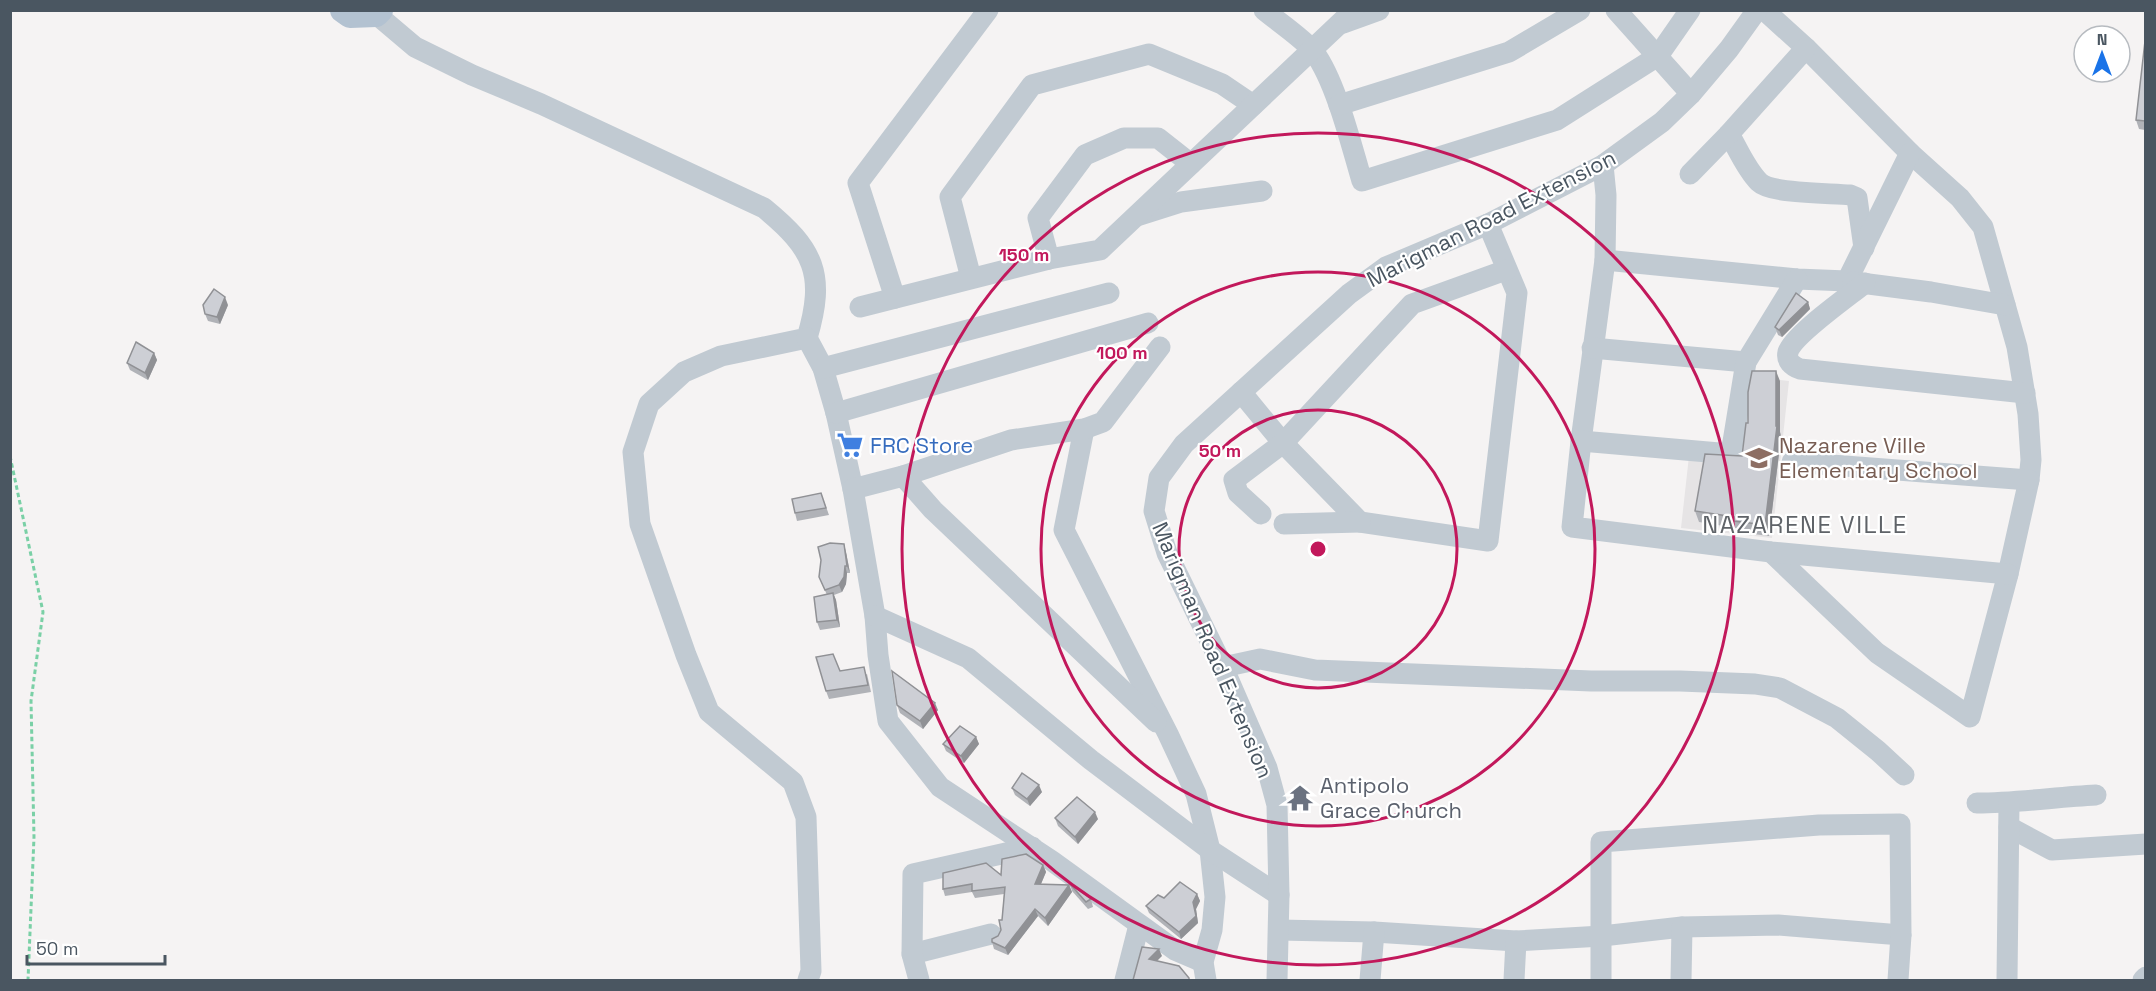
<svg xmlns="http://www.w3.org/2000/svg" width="2156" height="991" font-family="'Space Grotesk',sans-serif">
	<rect width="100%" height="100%" fill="#f5f3f3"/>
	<polygon fill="#e6e4e5" points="1747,376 1789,381 1772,538 1681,528 1689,456 1737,461"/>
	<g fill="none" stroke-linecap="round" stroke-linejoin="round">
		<polyline stroke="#7ad0a6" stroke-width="3" stroke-dasharray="4.5 3" stroke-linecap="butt" points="10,456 43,612 31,701 34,837 28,980"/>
		<g stroke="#c1cad2" stroke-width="21">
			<path d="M1264,10C1277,21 1304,39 1314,52C1336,82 1351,144 1362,181L1557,120L1658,56L1690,10"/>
			<polyline points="1616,10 1691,94"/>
			<polyline points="1764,10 1806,48 1910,153 1960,198 1983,227 2017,347 2028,414 2031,460 2029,480 2008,574 1970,717 1877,653 1771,552"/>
			<path d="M376,14L415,47L472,75L541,104L764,208C814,249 826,274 807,338L721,356L684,372L649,404L633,452L640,524L686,655L709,712L793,782L806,817L811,971L808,980"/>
			<polyline points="1343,23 1379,10"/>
			<polyline points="1339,105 1509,52 1580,10"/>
			<path d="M1729,134C1738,149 1746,169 1759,182C1771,194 1830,193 1850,195L1857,198L1864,248"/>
			<polyline points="1603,165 1606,195 1605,260 1581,441 1572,527 1771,552 2008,574"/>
			<polyline points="1690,174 1729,134 1806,48"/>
			<polyline points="1140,215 1181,202 1262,191"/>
			<polyline points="1049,259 1038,218 1085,155 1124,138 1158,138 1191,164"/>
			<polyline points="1605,260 1797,279 1847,281 1910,153"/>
			<polyline points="971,278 950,197 1032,85 1149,54 1222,84 1253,105"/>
			<polyline points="1853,282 1931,292 2005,305"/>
			<path d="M1865,283C1849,296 1793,335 1788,352C1786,361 1792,366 1800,369L2025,393"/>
			<polyline points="895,298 858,183 988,10"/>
			<polyline points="860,307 1049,259 1100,250 1354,10"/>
			<polyline points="807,338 823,368 836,413 853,489 875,616 878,655 888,721 940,787 1052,861 1175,950 1203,962"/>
			<polyline points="1592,348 1746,362"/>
			<polyline points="823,368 1109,293"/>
			<polyline points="1241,392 1283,443 1360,522 1488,541 1517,293 1488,224"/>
			<polyline points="836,413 1148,323"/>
			<polyline points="1084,429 1064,530 1168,734 1196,794 1210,850 1215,897 1212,930 1203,962 1206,980"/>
			<polyline points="1581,441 1731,454 1746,362 1797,279"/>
			<polyline points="1792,462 2029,480"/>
			<polyline points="903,476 1011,440 1084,429 1103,422 1160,347"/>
			<polyline points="853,489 903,476 933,510 1156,722"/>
			<polyline points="1261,514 1238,493 1234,480 1283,443 1412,304 1506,270"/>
			<polyline points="1284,524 1360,522"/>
			<polyline points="875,616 968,658 1091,760 1210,850 1279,895"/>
			<polyline points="1223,667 1260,659 1315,670 1591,681 1680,681 1755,684 1780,688 1837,718 1878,751 1904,775"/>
			<path d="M1977,803C2017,803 2056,797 2096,795"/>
			<polyline points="2009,827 2052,850 2146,844"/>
			<polyline points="1279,930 1374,932 1516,941 1602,936 1682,927 1778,925 1901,935"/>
			<polyline points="912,954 991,934"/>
			<polyline points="919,980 912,954 913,874 1032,847"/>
			<polyline points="1125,980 1139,925"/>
			<polyline points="1277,980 1279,895 1277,805 1267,768 1223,667 1167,553 1154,511 1159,478 1184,444 1349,294 1386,267 1488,224 1603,165 1662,122 1691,94 1729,49 1757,10"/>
			<polyline points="1370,980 1374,932"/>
			<polyline points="1514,980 1516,941"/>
			<polyline points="1601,980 1601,842 1819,825 1900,824 1901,935 1898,980"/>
			<polyline points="1681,980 1682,927"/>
			<polyline points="2007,980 2009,803"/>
			<polyline points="2143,980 2146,977"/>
		</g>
		<polyline stroke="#b3c2d1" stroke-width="26" points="343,10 350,15 376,14 380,10"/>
	</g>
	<g fill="#b0b2b7">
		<polygon points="2145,42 2145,130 2139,129 2136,120"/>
		<polygon points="1808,302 1810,309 1782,337 1778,335 1775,327"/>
		<polygon points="228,305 220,324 208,321 205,314"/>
		<polygon points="154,353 157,360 148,380 130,370 127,363"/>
		<polygon points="1780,381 1780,432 1781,437 1769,536 1738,532 1736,528 1699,522 1695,511 1742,456 1748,423"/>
		<polygon points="821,493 829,515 797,521 795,513"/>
		<polygon points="846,552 850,573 847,573 846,584 842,592 834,595 836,600 840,627 820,630 817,622 827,595 819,577"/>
		<polygon points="867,674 871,692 829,699 826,691"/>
		<polygon points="897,705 938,710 923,729 900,713"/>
		<polygon points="976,737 979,744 964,763 946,751 943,744"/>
		<polygon points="1012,788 1042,792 1030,806 1015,795"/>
		<polygon points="1055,818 1098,819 1078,844 1058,826"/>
		<polygon points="1043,865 1046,872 1041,884 1069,885 1072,892 1048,926 1038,916 1008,955 994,949 992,942 998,936 1001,930 1004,894 975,898 972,892 945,896 943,889"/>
		<polygon points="1070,884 1091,899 1093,907 1088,909 1072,891"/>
		<polygon points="1197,894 1200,901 1196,909 1198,923 1181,939 1149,913 1146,906 1164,898"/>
	</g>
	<g fill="#909195">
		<polygon points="225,297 228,305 220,324 217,317"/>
		<polygon points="1808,302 1810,309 1782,337 1779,330"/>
		<polygon points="154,353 157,360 148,380 145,373"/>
		<polygon points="1776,371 1780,381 1780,432 1781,437 1769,536 1765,525 1776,426"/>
		<polygon points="844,544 846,552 850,573 847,566"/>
		<polygon points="845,566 847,573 846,584 842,592 839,585"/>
		<polygon points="833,593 836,600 840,627 837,620"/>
		<polygon points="935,703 938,710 923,729 920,721"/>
		<polygon points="976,737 979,744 964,763 961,756"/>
		<polygon points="1039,785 1042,792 1030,806 1027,799"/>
		<polygon points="1095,812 1098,819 1078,844 1075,837"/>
		<polygon points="1043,865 1046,872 1038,891 1035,884"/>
		<polygon points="1069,885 1072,892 1048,926 1045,918"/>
		<polygon points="1197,894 1200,901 1196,909 1198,923 1181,939 1179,932"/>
		<polygon points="1035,909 1038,916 1008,955 1005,948"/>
		<polygon points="1159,949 1162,956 1152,966 1149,959"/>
	</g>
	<g fill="#cdcfd5" stroke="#909195" stroke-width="1.5">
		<polygon points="2145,41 2145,121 2136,120"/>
		<polygon points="214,289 225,297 217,317 205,314 203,305"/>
		<polygon points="1796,293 1808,302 1779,330 1775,327"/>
		<polygon points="136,342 154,353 145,373 127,363"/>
		<polygon points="1752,371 1776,371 1776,426 1777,426 1765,525 1734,521 1734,517 1695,511 1705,454 1742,456 1746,423 1748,423 1748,392"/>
		<polygon points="821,493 826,508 795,513 792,499"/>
		<polygon points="830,543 844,544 847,566 845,566 844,577 839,585 825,590 819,577 821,560 818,547"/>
		<polygon points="833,593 837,620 817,622 814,597"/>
		<polygon points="833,654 840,671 864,667 868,685 826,691 816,657"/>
		<polygon points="892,671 935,703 920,721 897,705"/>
		<polygon points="960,726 976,737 961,756 943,744"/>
		<polygon points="1022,773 1039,785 1027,799 1012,788"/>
		<polygon points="1077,797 1095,812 1075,837 1055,818"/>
		<polygon points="1026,854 1043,865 1035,884 1069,885 1045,918 1035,909 1005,948 992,942 992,939 998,936 1001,930 999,920 1002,920 1005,887 972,891 972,884 943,889 943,873 986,863 1001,875 1002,859"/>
		<polygon points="1180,882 1197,894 1193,902 1196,916 1179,932 1146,906 1158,895 1164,898"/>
		<polygon points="1070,884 1091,899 1086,902"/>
		<polygon points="1142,947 1159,949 1149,959 1179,966 1189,978 1189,981 1136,981 1133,980"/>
	</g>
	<g fill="none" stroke="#c2185b" stroke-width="3">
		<circle cx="1318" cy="549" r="139"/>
		<circle cx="1318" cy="549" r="277"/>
		<circle cx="1318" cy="549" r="416"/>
	</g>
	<defs>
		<g id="supermarket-bare" transform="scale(2.07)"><path d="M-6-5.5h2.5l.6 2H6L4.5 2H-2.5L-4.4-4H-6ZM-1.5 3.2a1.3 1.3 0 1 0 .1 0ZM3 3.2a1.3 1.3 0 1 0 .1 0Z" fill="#3f7fe0" stroke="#fff" stroke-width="2.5" paint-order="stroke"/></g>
		<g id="school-bare" transform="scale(2.07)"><path d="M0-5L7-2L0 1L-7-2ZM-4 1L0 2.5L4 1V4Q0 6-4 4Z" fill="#8d6e63" stroke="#fff" stroke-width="2.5" paint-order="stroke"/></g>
		<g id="temple-bare" transform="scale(2.07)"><path d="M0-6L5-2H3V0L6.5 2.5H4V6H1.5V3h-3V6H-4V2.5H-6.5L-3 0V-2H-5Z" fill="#6b7280" stroke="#fff" stroke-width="2.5" paint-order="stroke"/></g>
	</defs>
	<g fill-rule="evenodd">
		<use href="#supermarket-bare" x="850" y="445"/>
		<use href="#school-bare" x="1759" y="458"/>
		<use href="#temple-bare" x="1300" y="798"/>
	</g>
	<g text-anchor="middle" stroke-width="4.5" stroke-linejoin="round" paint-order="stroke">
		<g font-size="22" fill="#4a5661" stroke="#fff">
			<text transform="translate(1491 218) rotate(-27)" y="8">Marigman Road Extension</text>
			<text transform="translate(1213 650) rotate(67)" y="8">Marigman Road Extension</text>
		</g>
		<g font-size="22" fill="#366cbe" stroke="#fff" text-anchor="start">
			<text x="870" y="453">FRC Store</text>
		</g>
		<g font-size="22" fill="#785e54" stroke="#fff" text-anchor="start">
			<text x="1779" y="453">Nazarene Ville<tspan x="1779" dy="25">Elementary School</tspan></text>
		</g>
		<g font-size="22" fill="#5b616d" stroke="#fff" text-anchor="start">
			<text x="1320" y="793">Antipolo<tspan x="1320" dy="25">Grace Church</tspan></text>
		</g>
		<g font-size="24" letter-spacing="1.5" fill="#5f6368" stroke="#fff">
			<text x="1805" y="533">NAZARENE VILLE</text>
		</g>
	</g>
	<circle cx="1318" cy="549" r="9" fill="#c2185b" stroke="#fff" stroke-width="3"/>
	<g font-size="18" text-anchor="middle" font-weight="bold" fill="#c2185b" stroke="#fff" stroke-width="4.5" stroke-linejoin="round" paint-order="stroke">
		<text x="1024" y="261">150 m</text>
		<text x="1122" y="359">100 m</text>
		<text x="1220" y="457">50 m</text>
	</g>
	<rect width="2156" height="991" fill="none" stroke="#4a5661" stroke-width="24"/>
	<g transform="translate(2102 54)"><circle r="28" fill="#ffffff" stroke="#b7bbc0" stroke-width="1.5"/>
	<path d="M0-4.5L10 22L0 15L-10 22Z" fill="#1a73e8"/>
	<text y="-9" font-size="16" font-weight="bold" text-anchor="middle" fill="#4a5661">N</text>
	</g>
	<path d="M27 955v9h138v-9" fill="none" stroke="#4a5661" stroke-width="3"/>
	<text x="36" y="955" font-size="18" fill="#4a5661" stroke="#ffffff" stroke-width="4.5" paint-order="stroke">50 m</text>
</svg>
